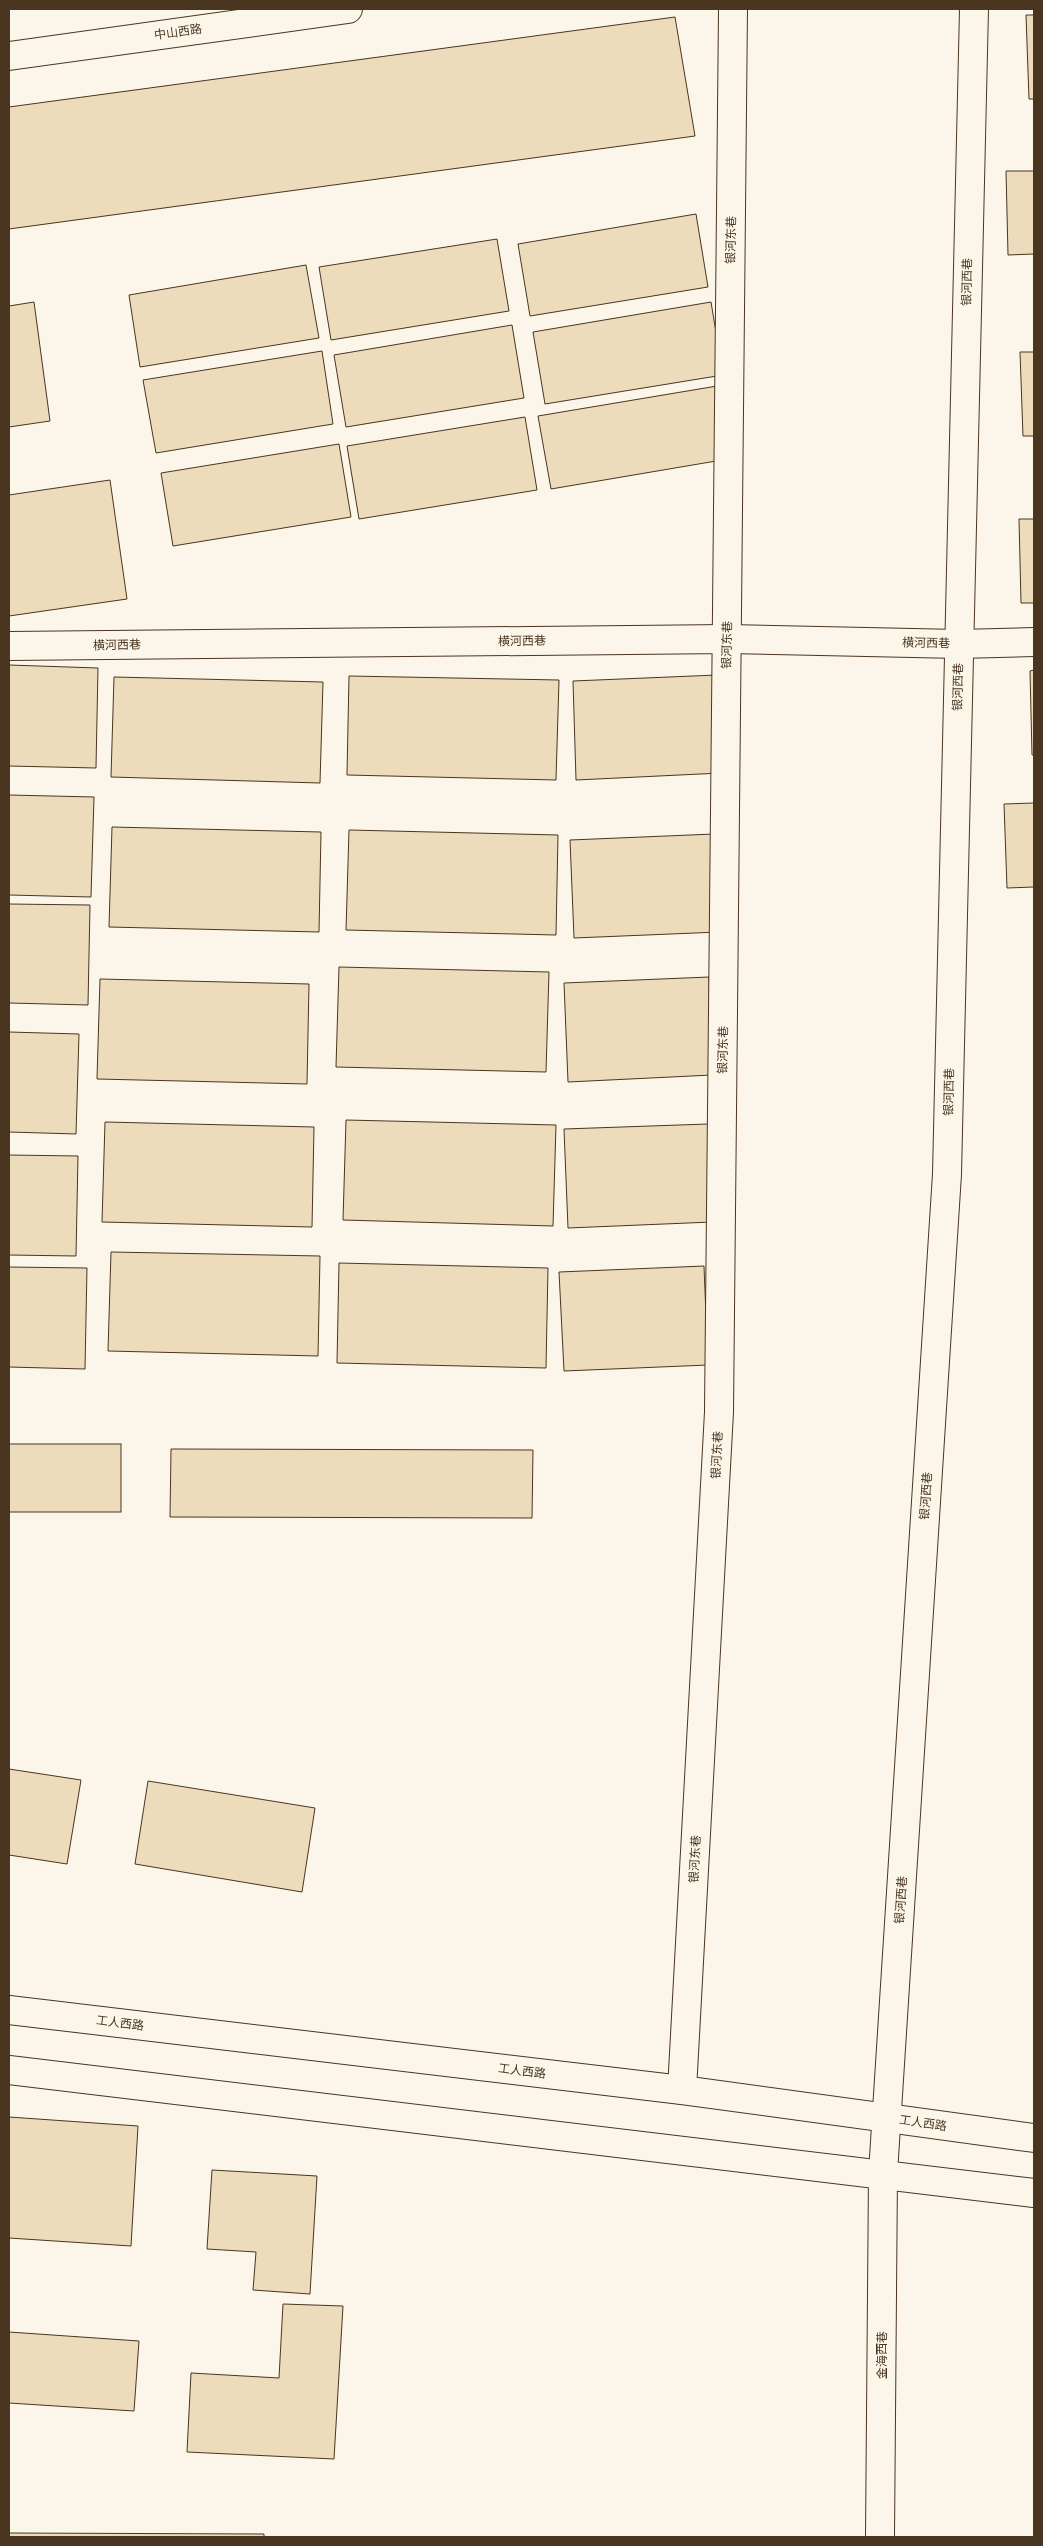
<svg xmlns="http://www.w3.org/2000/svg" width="1043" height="2546" font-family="Poppins,'Noto Sans SC',sans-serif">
	<rect width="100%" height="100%" fill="#fbf6e9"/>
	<g fill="#ecdcbc" stroke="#4a3520">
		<polygon points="1026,15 1034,15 1034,99 1029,99"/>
		<polygon points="675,17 695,136 9,229 9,107"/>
		<polygon points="1006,171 1034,171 1034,254 1008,255"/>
		<polygon points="696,214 708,287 530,316 518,244"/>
		<polygon points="497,239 509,311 331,340 319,267"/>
		<polygon points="306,265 319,338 140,367 129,295"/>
		<polygon points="34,302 50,421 9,427 9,306"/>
		<polygon points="711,302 723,375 545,404 533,332"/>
		<polygon points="512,325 524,398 346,427 334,355"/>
		<polygon points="322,351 333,424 156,453 143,380"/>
		<polygon points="1020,352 1034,352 1034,436 1023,436"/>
		<polygon points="717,386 728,459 551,489 538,416"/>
		<polygon points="525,417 537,490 359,519 347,446"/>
		<polygon points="339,444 351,517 173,546 161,473"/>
		<polygon points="110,480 127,599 9,616 9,495"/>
		<polygon points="1019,519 1034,519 1034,603 1021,603"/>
		<polygon points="9,665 98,668 96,768 9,766"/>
		<polygon points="1034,670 1034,755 1032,755 1030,671"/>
		<polygon points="717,675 721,773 576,780 573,681"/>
		<polygon points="349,676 559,680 556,780 347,775"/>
		<polygon points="114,677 323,682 320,783 111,777"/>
		<polygon points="9,795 94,797 91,897 9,895"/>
		<polygon points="1034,803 1034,887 1007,888 1004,804"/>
		<polygon points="112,827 321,832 319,932 109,927"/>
		<polygon points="349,830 558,835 556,935 346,930"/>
		<polygon points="714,834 719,932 574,938 570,840"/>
		<polygon points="9,904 90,905 88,1005 9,1003"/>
		<polygon points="339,967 549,972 546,1072 336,1067"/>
		<polygon points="709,977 712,1075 568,1082 564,983"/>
		<polygon points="100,979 309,984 307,1084 97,1079"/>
		<polygon points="9,1032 79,1034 76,1134 9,1132"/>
		<polygon points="346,1120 556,1125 553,1226 343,1220"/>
		<polygon points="105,1122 314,1127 312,1227 102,1222"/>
		<polygon points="708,1124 712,1222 568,1228 564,1129"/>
		<polygon points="9,1155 78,1156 76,1256 9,1255"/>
		<polygon points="111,1252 320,1256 318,1356 108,1351"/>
		<polygon points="339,1263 548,1268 546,1368 337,1363"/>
		<polygon points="704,1266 708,1365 564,1371 559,1272"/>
		<polygon points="9,1267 87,1268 85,1369 9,1367"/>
		<rect x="9" y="1444" width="112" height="68"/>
		<polygon points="171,1449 533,1450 532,1518 170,1517"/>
		<polygon points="9,1769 81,1780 67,1864 9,1855"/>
		<polygon points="148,1781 315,1808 302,1892 135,1864"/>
		<polygon points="9,2117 138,2126 131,2246 9,2238"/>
		<polygon points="212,2170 317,2176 310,2294 253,2290 256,2252 207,2249"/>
		<polygon points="283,2304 343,2306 334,2459 187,2452 191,2373 279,2378"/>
		<polygon points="9,2332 139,2341 134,2411 9,2403"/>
		<polygon points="9,2533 264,2534 264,2537 9,2537"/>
	</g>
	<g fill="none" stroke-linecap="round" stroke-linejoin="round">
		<g stroke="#4a3520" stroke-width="30">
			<g id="minor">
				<polyline points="9,646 727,639 959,644 1034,642"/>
				<polyline points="682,2090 719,1412 733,9"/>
				<polyline points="880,2537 883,2173 947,1174 974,9"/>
			</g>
		</g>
		<g stroke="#4a3520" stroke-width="30">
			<g id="secondary">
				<polyline points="9,56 348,9"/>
				<polyline points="9,2010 682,2090 1034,2138"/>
				<polyline points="9,2070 1034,2193"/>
			</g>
		</g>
		<use href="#minor" stroke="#fbf6e9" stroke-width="28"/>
		<use href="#secondary" stroke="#fbf6e9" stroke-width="28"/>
	</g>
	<g text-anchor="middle" stroke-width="4" stroke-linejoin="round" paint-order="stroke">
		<g font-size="12" fill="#4a3520" stroke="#fbf6e9">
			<text transform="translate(178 32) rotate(-8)" y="4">中山西路</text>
			<text transform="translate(731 240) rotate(-89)" y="4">银河东巷</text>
			<text transform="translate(967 282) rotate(-89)" y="4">银河西巷</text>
			<text transform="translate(522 641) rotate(-1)" y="4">横河西巷</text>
			<text transform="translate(926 643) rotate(1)" y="4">横河西巷</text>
			<text transform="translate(117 645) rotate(-1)" y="4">横河西巷</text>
			<text transform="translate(727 645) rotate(-89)" y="4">银河东巷</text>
			<text transform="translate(958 687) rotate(-89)" y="4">银河西巷</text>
			<text transform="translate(723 1050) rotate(-89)" y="4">银河东巷</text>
			<text transform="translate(949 1092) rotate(-89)" y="4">银河西巷</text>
			<text transform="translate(717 1455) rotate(-87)" y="4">银河东巷</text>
			<text transform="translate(926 1496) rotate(-86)" y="4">银河西巷</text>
			<text transform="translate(695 1859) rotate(-87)" y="4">银河东巷</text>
			<text transform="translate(901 1900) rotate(-86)" y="4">银河西巷</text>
			<text transform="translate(120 2023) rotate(7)" y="4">工人西路</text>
			<text transform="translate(522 2071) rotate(7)" y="4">工人西路</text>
			<text transform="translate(923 2123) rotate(8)" y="4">工人西路</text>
			<text transform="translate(882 2355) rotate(-90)" y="4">金海西巷</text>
		</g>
	</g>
	<rect width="1043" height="2546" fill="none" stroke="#4a3520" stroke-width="20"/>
</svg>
